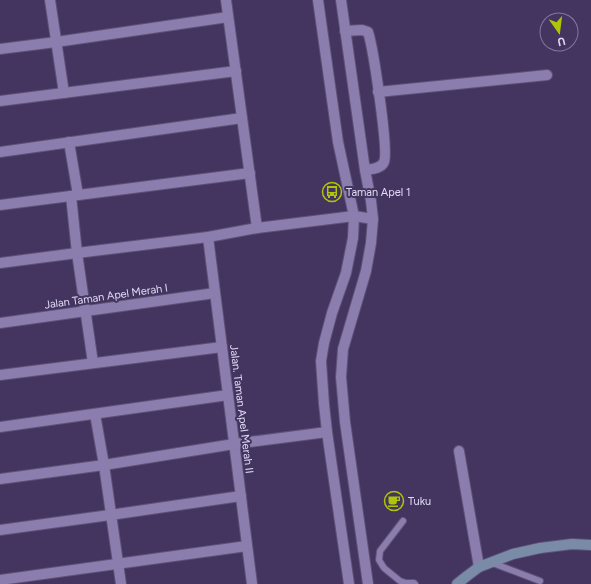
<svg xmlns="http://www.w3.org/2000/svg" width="591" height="584" font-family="Figtree,sans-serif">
	<rect width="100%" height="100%" fill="#433560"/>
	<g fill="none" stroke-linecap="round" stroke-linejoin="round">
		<g stroke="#5d5175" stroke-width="8">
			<g id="lane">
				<polyline points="403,521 380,551 379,560 384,568 400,581 406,583 414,583 415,584"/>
				<polyline points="490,562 540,581"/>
			</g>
		</g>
		<g stroke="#5d5175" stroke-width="12">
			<g id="street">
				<polyline points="50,0 64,93"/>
				<polyline points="226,0 257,228"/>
				<polyline points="318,0 338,142 354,216 353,238 346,273 332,313 324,343 321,361 324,404 327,432 349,584"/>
				<polyline points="341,0 365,170 371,201 373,219 371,243 366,271 343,349 341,377 345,422 368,584"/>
				<path d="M345,31L362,30L368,32C373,47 389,151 384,162C381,169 371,169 365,170"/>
				<polyline points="0,49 56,42 228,17"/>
				<polyline points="378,92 547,75"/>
				<polyline points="0,101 236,71"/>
				<polyline points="69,142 78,195"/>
				<polyline points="0,152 242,118"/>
				<polyline points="71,196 77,253 93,363"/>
				<polyline points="0,205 250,173"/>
				<polyline points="208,237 252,584"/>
				<polyline points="0,263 77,253 208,237 257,228 354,216 373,219"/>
				<polyline points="0,323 215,293"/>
				<polyline points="0,375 222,347"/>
				<polyline points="95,414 104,465 121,584"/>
				<polyline points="0,427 228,395"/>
				<polyline points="459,451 479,567"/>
				<polyline points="0,479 104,465 234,444 327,432"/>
				<polyline points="0,530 110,515 241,496"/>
				<polyline points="0,580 247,546"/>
			</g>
		</g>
		<g stroke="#5d5175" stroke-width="12">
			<polyline id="secondary" points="457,584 467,576 479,567 513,554 540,548 572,544 591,545"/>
		</g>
		<use href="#lane" stroke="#8b7dad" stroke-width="6"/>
		<use href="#street" stroke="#8b7dad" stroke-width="10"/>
		<use href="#secondary" stroke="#7a8ba7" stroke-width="10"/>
	</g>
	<defs>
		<g id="bus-ring" transform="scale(1)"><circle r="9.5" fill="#433560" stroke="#afc506" stroke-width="1.5"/><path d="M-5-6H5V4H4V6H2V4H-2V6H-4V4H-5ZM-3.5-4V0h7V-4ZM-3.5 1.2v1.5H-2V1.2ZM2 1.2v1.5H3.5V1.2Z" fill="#afc506"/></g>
		<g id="cafe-ring" transform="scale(1)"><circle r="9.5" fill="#433560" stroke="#afc506" stroke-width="1.5"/><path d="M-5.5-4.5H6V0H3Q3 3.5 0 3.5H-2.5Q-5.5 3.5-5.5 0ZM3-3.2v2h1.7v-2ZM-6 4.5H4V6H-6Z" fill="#afc506"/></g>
	</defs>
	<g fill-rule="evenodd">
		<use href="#bus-ring" x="332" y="192"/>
		<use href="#cafe-ring" x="394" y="501"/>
	</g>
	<g text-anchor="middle" stroke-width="4" stroke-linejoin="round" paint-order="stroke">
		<g font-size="11" fill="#e1daf4" stroke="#433560" text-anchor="start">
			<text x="346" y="196">Taman Apel 1</text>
			<text x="408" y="505">Tuku</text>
		</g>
		<g font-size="11" fill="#e1daf4" stroke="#433560">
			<text transform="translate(106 296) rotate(-8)" y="4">Jalan Taman Apel Merah I</text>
			<text transform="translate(242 409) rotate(83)" y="4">Jalan. Taman Apel Merah II</text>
		</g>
	</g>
	<g transform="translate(559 32) rotate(166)"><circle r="19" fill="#433560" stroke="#82779b"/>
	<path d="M0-3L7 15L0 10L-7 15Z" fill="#afc506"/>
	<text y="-6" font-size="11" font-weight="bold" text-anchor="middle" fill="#e1daf4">U</text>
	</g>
</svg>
